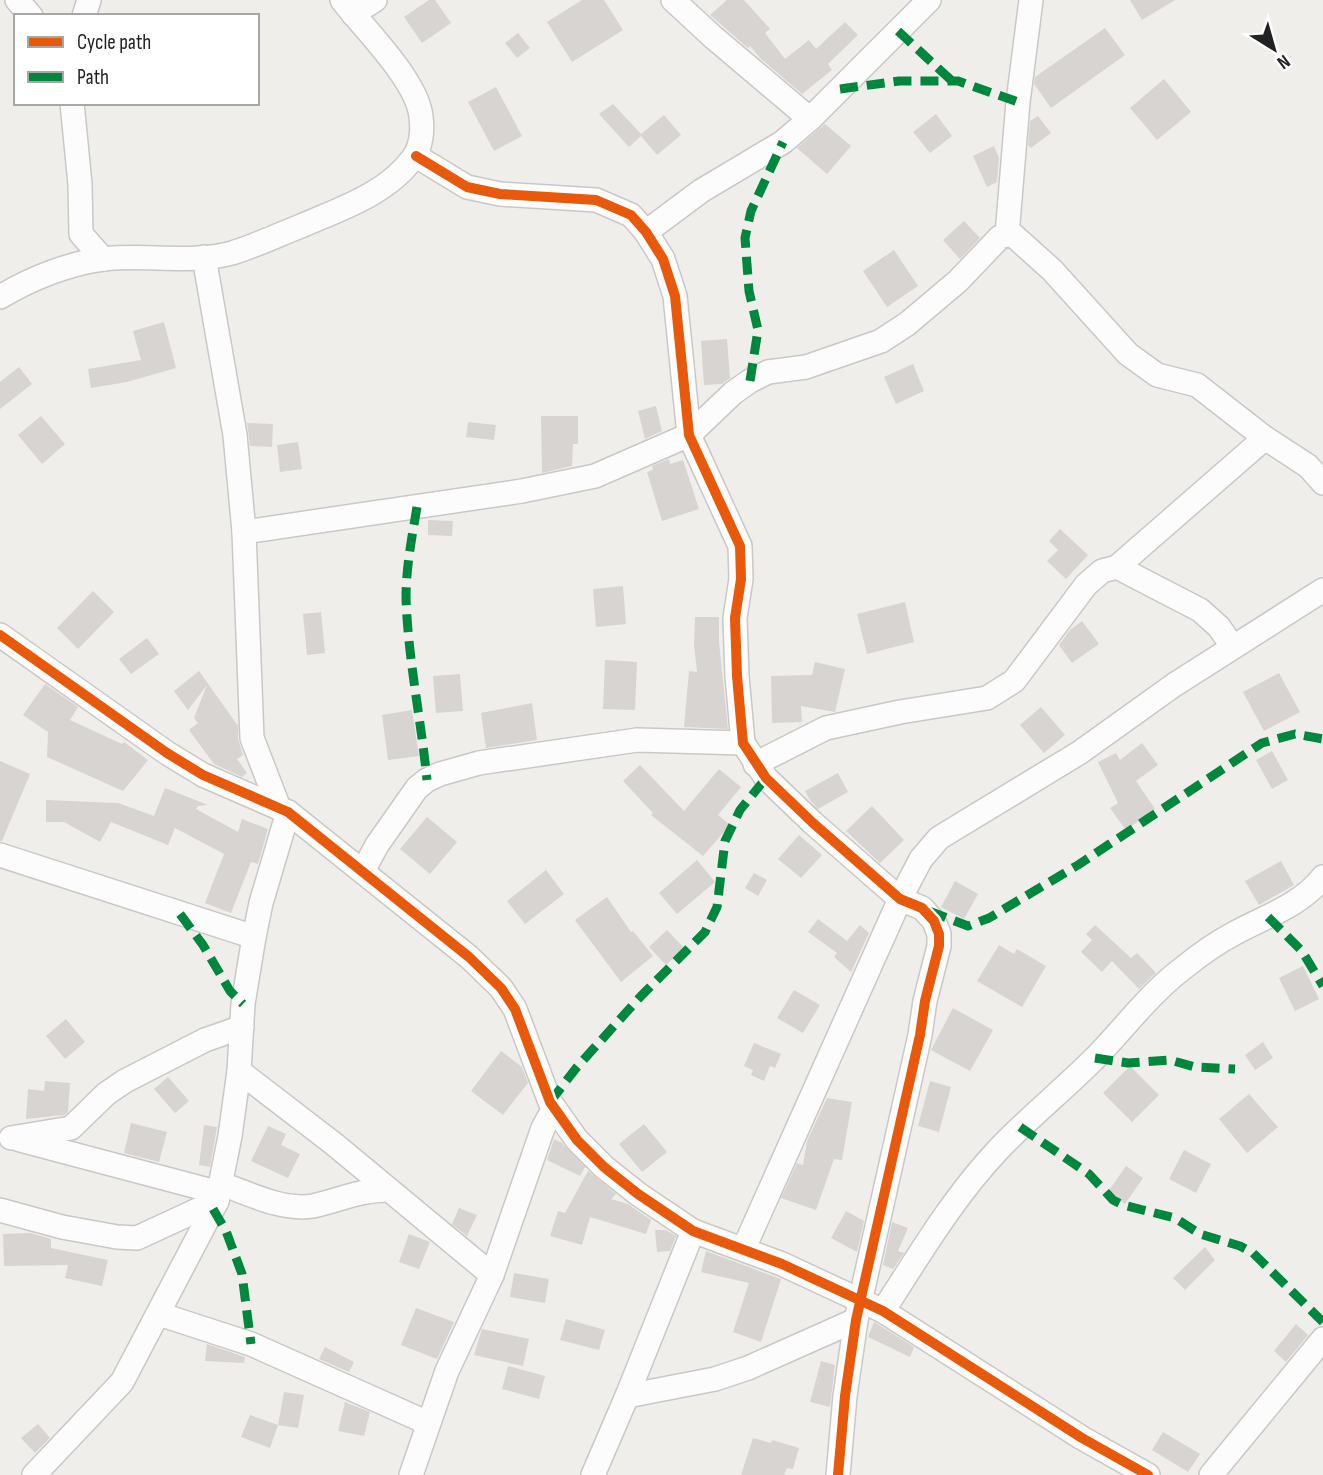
<svg xmlns="http://www.w3.org/2000/svg" width="1323" height="1475" font-family="'Sofia Sans Condensed',sans-serif">
	<rect width="100%" height="100%" fill="#f0eeeb"/>
	<g fill="#d7d4d2">
		<polygon points="429,0 435,0 451,23 422,43 404,17"/>
		<polygon points="582,0 604,0 623,30 572,62 547,22"/>
		<polygon points="727,0 744,0 770,29 765,33 785,59 809,40 816,49 845,22 858,35 828,64 832,70 802,94 761,59 750,46 748,48 710,15"/>
		<polygon points="1130,0 1175,0 1142,20"/>
		<polygon points="1105,28 1125,55 1051,108 1034,84 1035,77"/>
		<polygon points="518,33 530,48 517,58 505,43"/>
		<polygon points="1164,79 1191,112 1157,140 1130,108"/>
		<polygon points="496,87 522,136 494,151 468,102"/>
		<polygon points="613,104 641,134 664,115 681,135 657,155 641,136 629,147 599,114"/>
		<polygon points="936,114 952,136 930,153 913,132"/>
		<polygon points="1038,116 1051,133 1031,148 1028,145 1030,121"/>
		<polygon points="825,124 851,146 827,174 797,148"/>
		<polygon points="994,146 999,158 997,182 987,187 973,156"/>
		<polygon points="964,221 980,238 960,259 943,240"/>
		<polygon points="894,250 918,286 887,307 863,271"/>
		<polygon points="164,322 176,368 127,382 91,388 88,369 141,360 133,331"/>
		<polygon points="727,339 730,378 722,384 704,385 701,341"/>
		<polygon points="913,364 924,391 896,404 884,377"/>
		<polygon points="19,367 32,384 0,409 0,382"/>
		<polygon points="656,406 662,431 645,439 638,411"/>
		<polygon points="41,416 65,444 42,464 18,435"/>
		<polygon points="541,416 578,416 578,444 573,444 572,466 542,473"/>
		<polygon points="468,422 496,425 494,440 466,437"/>
		<polygon points="247,423 273,424 272,447 250,446"/>
		<polygon points="298,442 302,469 280,472 277,445"/>
		<polygon points="669,459 670,464 683,460 699,509 662,521 647,472 653,470 652,466"/>
		<polygon points="428,520 453,521 452,536 428,535"/>
		<polygon points="1060,529 1088,555 1066,579 1047,561 1058,550 1049,541"/>
		<polygon points="623,586 626,624 596,627 593,589"/>
		<polygon points="93,591 114,612 78,649 57,628"/>
		<polygon points="905,602 914,642 867,654 857,614"/>
		<polygon points="321,612 325,653 307,655 303,614"/>
		<polygon points="695,617 719,617 719,642 728,729 684,727 689,671 697,672 694,645"/>
		<polygon points="1082,621 1099,644 1072,663 1059,645 1070,630"/>
		<polygon points="147,638 159,654 131,674 119,659"/>
		<polygon points="605,660 637,662 635,710 603,709"/>
		<polygon points="815,662 845,669 835,712 801,706 802,722 772,723 771,676 812,675"/>
		<polygon points="199,671 238,726 238,739 243,755 237,759 247,773 242,777 214,764 189,730 198,723 194,718 207,685 188,710 174,691"/>
		<polygon points="1279,673 1300,712 1264,731 1243,692"/>
		<polygon points="460,674 463,711 436,713 433,676"/>
		<polygon points="45,684 78,707 70,720 122,744 124,742 148,760 123,791 47,757 48,732 23,715"/>
		<polygon points="532,703 537,740 486,748 481,713"/>
		<polygon points="1041,707 1065,735 1044,753 1020,725"/>
		<polygon points="412,710 419,756 388,760 382,715"/>
		<polygon points="1142,743 1158,765 1136,781 1155,809 1126,830 1110,808 1118,803 1098,762 1116,753 1120,760"/>
		<polygon points="1272,751 1288,780 1272,789 1256,760"/>
		<polygon points="0,761 30,774 2,841 0,841"/>
		<polygon points="640,765 684,811 719,769 741,787 718,815 730,825 703,856 651,815 653,813 623,781"/>
		<polygon points="838,773 848,792 818,809 810,800 805,791"/>
		<polygon points="165,788 208,805 198,806 196,809 238,832 242,819 268,829 258,864 251,862 231,913 205,903 224,854 175,828 168,845 111,822 100,842 64,822 46,822 46,800 118,803 154,816"/>
		<polygon points="872,806 904,840 880,863 846,831"/>
		<polygon points="427,817 457,842 430,874 400,849"/>
		<polygon points="799,835 822,855 801,878 778,859"/>
		<polygon points="697,860 715,882 677,914 659,893"/>
		<polygon points="1281,861 1294,885 1259,905 1245,881"/>
		<polygon points="546,870 564,894 525,924 507,901"/>
		<polygon points="754,873 767,880 758,896 745,888"/>
		<polygon points="955,881 978,894 964,919 941,907"/>
		<polygon points="607,897 631,932 633,931 653,956 621,982 575,920"/>
		<polygon points="818,919 847,941 860,925 869,933 851,972 834,957 837,953 808,932"/>
		<polygon points="1095,925 1131,958 1137,953 1156,973 1139,989 1112,961 1102,972 1081,952 1092,940 1086,934"/>
		<polygon points="667,930 684,948 666,965 649,947"/>
		<polygon points="999,945 1014,954 1017,949 1046,966 1022,1007 977,981"/>
		<polygon points="1303,966 1319,999 1295,1011 1279,978"/>
		<polygon points="794,990 820,1005 803,1033 777,1018"/>
		<polygon points="953,1008 993,1030 970,1071 931,1050"/>
		<polygon points="66,1019 85,1042 65,1059 46,1036"/>
		<polygon points="1263,1042 1273,1058 1255,1070 1245,1055"/>
		<polygon points="754,1043 781,1054 775,1068 770,1066 764,1081 751,1075 753,1070 744,1066"/>
		<polygon points="501,1051 522,1067 528,1083 503,1115 471,1091"/>
		<polygon points="1130,1066 1159,1095 1132,1122 1103,1093"/>
		<polygon points="168,1077 189,1101 175,1113 154,1089"/>
		<polygon points="45,1081 70,1083 68,1112 64,1115 26,1119 28,1089 44,1091"/>
		<polygon points="930,1081 951,1087 939,1132 918,1126"/>
		<polygon points="1249,1094 1278,1127 1247,1153 1219,1119"/>
		<polygon points="827,1098 852,1102 842,1160 834,1159 816,1210 781,1198 797,1163 803,1165 807,1141"/>
		<polygon points="131,1123 167,1132 159,1162 124,1153"/>
		<polygon points="644,1124 667,1152 642,1172 619,1144"/>
		<polygon points="204,1125 217,1127 210,1167 199,1165"/>
		<polygon points="268,1126 286,1134 281,1145 300,1154 288,1178 251,1161"/>
		<polygon points="554,1139 562,1143 585,1167 580,1176 547,1160"/>
		<polygon points="1184,1150 1211,1164 1196,1193 1169,1179"/>
		<polygon points="1126,1166 1143,1178 1125,1204 1108,1192"/>
		<polygon points="588,1171 616,1194 611,1199 628,1204 651,1220 646,1234 590,1217 582,1245 550,1236 558,1211 565,1213"/>
		<polygon points="459,1208 477,1215 467,1236 452,1224"/>
		<polygon points="846,1211 864,1221 857,1252 831,1238"/>
		<polygon points="892,1222 908,1228 898,1251 904,1253 893,1269 883,1265"/>
		<polygon points="655,1230 666,1230 676,1236 670,1251 657,1252"/>
		<polygon points="31,1233 51,1239 51,1248 108,1260 102,1286 65,1278 68,1265 4,1266 3,1234"/>
		<polygon points="409,1234 430,1242 419,1269 399,1262"/>
		<polygon points="1205,1247 1215,1260 1185,1290 1173,1278"/>
		<polygon points="706,1251 781,1279 761,1342 733,1332 749,1283 701,1272"/>
		<polygon points="514,1273 549,1279 545,1303 510,1297"/>
		<polygon points="416,1308 454,1322 437,1359 401,1345"/>
		<polygon points="566,1319 605,1330 599,1350 560,1340"/>
		<polygon points="874,1322 914,1347 910,1357 868,1337"/>
		<polygon points="1296,1324 1308,1335 1286,1362 1274,1351"/>
		<polygon points="482,1329 529,1339 523,1366 474,1355"/>
		<polygon points="207,1344 245,1357 244,1363 205,1361"/>
		<polygon points="325,1347 354,1362 349,1372 319,1359"/>
		<polygon points="821,1361 835,1365 830,1407 810,1402"/>
		<polygon points="508,1366 545,1376 539,1399 502,1389"/>
		<polygon points="284,1392 304,1395 298,1428 278,1425"/>
		<polygon points="345,1402 370,1412 364,1436 338,1431"/>
		<polygon points="250,1415 278,1425 270,1448 241,1437"/>
		<polygon points="38,1424 50,1438 35,1453 21,1438"/>
		<polygon points="1163,1432 1200,1454 1188,1472 1152,1450"/>
		<polygon points="753,1438 771,1443 772,1440 799,1448 793,1469 787,1468 784,1475 741,1475"/>
	</g>
	<g fill="none" stroke-linecap="round" stroke-linejoin="round">
		<g stroke="#c9c8c7" stroke-width="26">
			<g id="street">
				<polyline points="17,0 31,16"/>
				<polyline points="673,0 713,37 810,119"/>
				<polyline points="353,14 375,0"/>
				<polyline points="84,16 89,0"/>
				<polyline points="72,103 80,184 81,234 103,259"/>
				<polyline points="416,156 467,187 500,194 596,200 631,215 646,232 663,259 675,296 689,435 740,546 741,579 735,618 737,676 743,743 766,778 813,823 900,899 922,908 934,921 939,934 939,946 925,1001 920,1035 856,1320 845,1396 838,1475"/>
				<polyline points="646,232 701,191 783,142 810,119 929,0"/>
				<polyline points="1007,235 1018,102 1031,0"/>
				<polyline points="204,257 235,435 244,532 252,738 279,808"/>
				<path d="M0,297C30,279 69,263 104,259C146,254 191,264 232,253C255,246 278,235 301,226C340,209 387,194 413,158C421,148 423,130 421,117C418,81 364,29 342,0"/>
				<polyline points="244,532 522,491 595,476 689,435 733,393 750,381 768,372 806,367 881,341 907,324 958,281 1000,237 1007,235 1013,235 1052,270 1128,354 1157,375 1197,385 1265,438 1308,466 1323,483"/>
				<polyline points="1117,567 1265,438"/>
				<polyline points="0,635 167,753 203,775 288,812 469,957 501,988 515,1009 550,1102 577,1140 604,1167 638,1194 693,1231 782,1264 883,1311 1082,1438 1148,1475"/>
				<polyline points="755,764 826,728 900,712 987,698 1014,681 1086,585 1102,571 1117,567 1200,610 1219,627 1232,646"/>
				<polyline points="0,855 254,937"/>
				<polyline points="363,871 377,845 417,788 427,780 440,774 479,763 637,740 743,743"/>
				<polyline points="239,1071 334,1144 492,1275"/>
				<polyline points="11,1138 71,1128 106,1094 125,1081 205,1040 242,1027"/>
				<polyline points="20,1140 220,1193"/>
				<path d="M222,1184C250,1194 283,1211 313,1206C341,1200 358,1190 389,1190"/>
				<polyline points="0,1210 62,1227 117,1237 137,1238 217,1201"/>
				<polyline points="744,1248 900,899 921,859 939,838 1079,753 1174,685 1323,590"/>
				<path d="M883,1311C918,1257 952,1199 997,1151C1027,1119 1062,1091 1093,1060C1123,1030 1148,995 1182,969C1198,956 1216,943 1235,933C1266,916 1300,906 1323,877"/>
				<polyline points="159,1314 251,1344 428,1423"/>
				<polyline points="627,1396 715,1379 748,1368 856,1320"/>
				<polyline points="34,1475 122,1382 217,1201 230,1136 239,1071 243,1004 254,937 261,903 288,812"/>
				<polyline points="411,1475 447,1371 492,1275 543,1128 554,1108"/>
				<polyline points="593,1475 627,1396 693,1231"/>
				<polyline points="1211,1475 1323,1339"/>
			</g>
		</g>
		<use href="#street" stroke="#fdfcfc" stroke-width="23"/>
		<g stroke="#00873e" stroke-width="9" stroke-dasharray="18 9" stroke-linecap="butt">
			<polyline points="898,31 952,81"/>
			<polyline points="840,89 899,81 958,81 1018,102"/>
			<polyline points="750,381 758,330 749,291 745,238 751,211 783,142"/>
			<path d="M417,507C412,537 406,567 406,598C408,659 421,719 427,780"/>
			<polyline points="929,911 968,926 989,918 1078,865 1262,743 1295,734 1323,739"/>
			<polyline points="180,914 203,945 230,991 243,1004"/>
			<polyline points="1268,917 1302,951 1323,986"/>
			<polyline points="1095,1058 1128,1063 1170,1060 1195,1067 1235,1069"/>
			<polyline points="550,1102 577,1067 641,996 705,932 717,907 725,841 740,810 766,778"/>
			<polyline points="1020,1127 1089,1174 1113,1200 1123,1205 1175,1218 1200,1234 1240,1246 1253,1253 1323,1322"/>
			<polyline points="213,1209 226,1231 242,1274 251,1344"/>
		</g>
		<g stroke="#fff" stroke-width="15">
			<g id="cycleway">
				<polyline points="416,156 467,187 500,194 596,200 631,215 646,232 663,259 675,296 689,435 740,546 741,579 735,618 737,676 743,743 766,778 813,823 900,899 922,908 934,921 939,934 939,946 925,1001 920,1035 856,1320 845,1396 838,1475"/>
				<polyline points="0,635 167,753 203,775 288,812 469,957 501,988 515,1009 550,1102 577,1140 604,1167 638,1194 693,1231 782,1264 883,1311 1082,1438 1148,1475"/>
			</g>
		</g>
		<use href="#cycleway" stroke="#e8590c" stroke-width="10"/>
	</g>
	<rect x="14" y="14" width="245" height="91" fill="#ffffff" stroke="#a7a7a7" stroke-width="2"/>
	<rect x="28" y="37" width="35" height="10" fill="#e8590c" stroke="#a7a7a7" stroke-width="2"/>
	<text x="77" y="49" font-size="21" fill="#222222">Cycle path</text>
	<rect x="28" y="72" width="35" height="10" fill="#00873e" stroke="#a7a7a7" stroke-width="2"/>
	<text x="77" y="84" font-size="21" fill="#222222">Path</text>
	<g transform="translate(1274 49) rotate(143)" stroke="#ffffff" stroke-width="5" paint-order="stroke">
	<path d="M0-5L12 26L0 18L-12 26Z" fill="#222222"/>
	<text y="-10" font-size="19" font-weight="bold" text-anchor="middle" fill="#222222">N</text>
	</g>
</svg>
